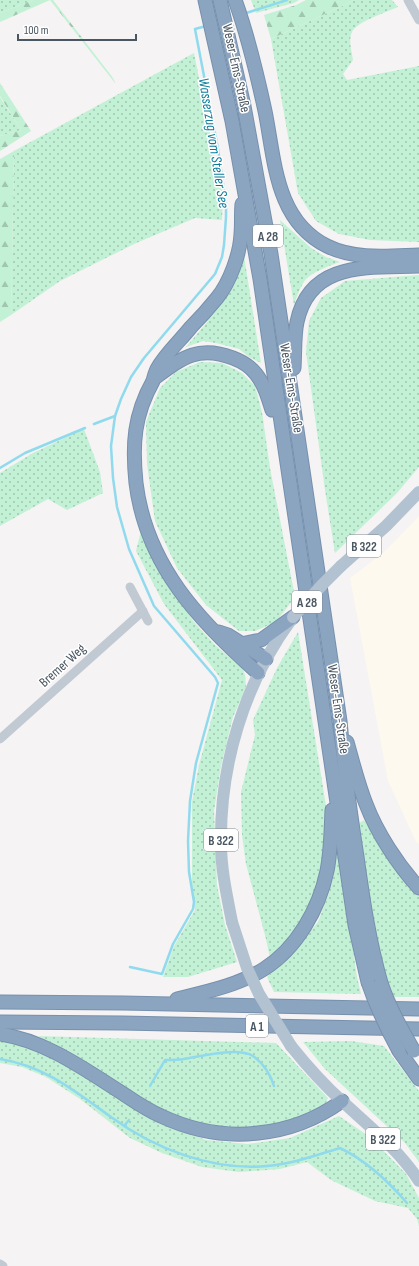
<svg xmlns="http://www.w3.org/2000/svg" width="419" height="1266" font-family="'Sofia Sans Condensed',sans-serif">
	<defs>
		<pattern id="grass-dots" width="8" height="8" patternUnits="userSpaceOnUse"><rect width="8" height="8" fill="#c3f1d5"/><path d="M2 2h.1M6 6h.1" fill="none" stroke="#a0c6b0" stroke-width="1.8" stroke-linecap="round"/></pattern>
		<pattern id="forest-firs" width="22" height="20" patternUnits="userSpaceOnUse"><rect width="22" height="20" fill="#c3f1d5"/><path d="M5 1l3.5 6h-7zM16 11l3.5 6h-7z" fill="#a0c6b0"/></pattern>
	</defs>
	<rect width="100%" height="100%" fill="#f5f3f3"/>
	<polygon fill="#fdf9ef" points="419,516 419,844 416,842 388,781 350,578 385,551"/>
	<g fill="url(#grass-dots)">
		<polygon points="0,0 33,0 0,13"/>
		<polygon points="251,0 299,0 294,3 256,13"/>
		<path d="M355,0H392L398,7C387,12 356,22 352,32C348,40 352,52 353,60L343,74L347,80L419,66V242L370,240L339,234L316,221L298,193L271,39Z"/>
		<polygon points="194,53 223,198 222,220 195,218 134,244 60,281 11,315 14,151"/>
		<polygon points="0,97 21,130 0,136"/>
		<path d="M280,220L311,248L326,257L340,262C331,265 313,272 306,279C300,287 297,296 294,305Z"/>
		<path d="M244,256L261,363L249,357L239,349L216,343L203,341L186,347C204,326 224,304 236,279C240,272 242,264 244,256Z"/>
		<polygon points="419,275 419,467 397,493 335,553 325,490 306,352 309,321 321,298 345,281"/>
		<polygon points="200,362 222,363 242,373 255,386 262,412 270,468 295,597 276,622 255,631 239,631 206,605 177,568 155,521 147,464 146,422 160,388 176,372"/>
		<polygon points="84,429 100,472 103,493 67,510 48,499 0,526 0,473 33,453"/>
		<polygon points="141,531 161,574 194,622 215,645 243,669 245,675 246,687 233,717 221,766 214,811 217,885 225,925 237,962 188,977 163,977 174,946 195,910 192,885 192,802 199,765 222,680 164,604 136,551"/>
		<polygon points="298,632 326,806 327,836 324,866 307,913 290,937 270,958 266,939 246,864 242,835 241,792 255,735 253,720 277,668"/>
		<polygon points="364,820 402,879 419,896 419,997 391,997 374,933 365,876 359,823"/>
		<polygon points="336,832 357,977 361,994 274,992 267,977 296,948 318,922 329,893 334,873"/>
		<polygon points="38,1036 276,1043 328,1098 324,1107 302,1119 271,1127 229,1129 186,1119 151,1104 69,1051"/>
		<polygon points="0,1041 20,1044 56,1057 168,1125 206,1140 248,1144 290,1138 339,1116 370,1137 406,1174 419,1198 419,1226 417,1219 408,1208 375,1201 331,1180 307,1162 280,1169 239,1172 202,1167 162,1153 130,1138 80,1099 46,1077 22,1067 0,1063"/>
		<polygon points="351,1041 384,1046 419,1091 419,1162 405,1143 325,1069 303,1042"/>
	</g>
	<g fill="url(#forest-firs)">
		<polygon points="33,0 53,0 113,78 115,83 50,0 0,22 0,13"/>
		<polygon points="306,0 355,0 271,39 264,15 296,5"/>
		<polygon points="0,83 31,131 0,151 0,136 21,130 0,96"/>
		<polygon points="14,151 11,315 0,322 0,159"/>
	</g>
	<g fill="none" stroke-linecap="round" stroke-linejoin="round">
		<g stroke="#90daee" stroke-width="2.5">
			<polyline points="243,14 287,0"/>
			<polyline points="115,416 111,446 113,478 117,507 129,549 154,606 215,677 218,683 196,763 190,801 188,841 189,872 194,902 193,909 173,944 162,974 130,967"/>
			<polyline points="94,424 115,416 121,399 131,377 144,358 215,274 222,257 224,245 226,217 226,205 218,149 195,29 206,26"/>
			<polyline points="0,468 25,453 85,428"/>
			<path d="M0,1059C45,1066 76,1092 111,1117C155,1149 212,1171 267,1166C292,1164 317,1155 340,1148C367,1161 388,1181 407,1203"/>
			<path d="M150,1086L165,1060C171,1060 178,1060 184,1059C201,1056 238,1047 253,1056C263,1063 271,1075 274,1086"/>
			<polyline points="124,1126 129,1120"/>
		</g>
		<g stroke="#7690ad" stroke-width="15">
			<g id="highway">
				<polyline points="205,0 232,121 260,279 355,925 368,982"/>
				<path d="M220,0L244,106L271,254L340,721C344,767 350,812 357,857C363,900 369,941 381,983"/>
				<path d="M235,0C248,36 257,74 265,111C275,160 275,220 327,246C355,260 389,256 419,255"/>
				<path d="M242,204C241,214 242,224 241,234C240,254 230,282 217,298C209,308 200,318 191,327C180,341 165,354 157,369C155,373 154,377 153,381C134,415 132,444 136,483C146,565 199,621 258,673"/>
				<path d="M294,368C295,353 294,336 297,322C310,260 370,268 419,266"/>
				<path d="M156,377C183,357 199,345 233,358C241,361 250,366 256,374C264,384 268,397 272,410"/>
				<polyline points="219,632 228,635 266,659"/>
				<polyline points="241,644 261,640 293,617"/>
				<path d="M347,742C353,763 358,784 366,804C377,833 398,865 419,888"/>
				<path d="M177,999C206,992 239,985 264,969C297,948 319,909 327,871C331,851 331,831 332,810"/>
				<polyline points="0,1002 123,1003 419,1009"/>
				<polyline points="0,1022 122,1023 419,1029"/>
				<path d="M0,1034C46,1041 84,1069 122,1093C134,1101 147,1110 161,1116C191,1130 224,1137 258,1133C289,1130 317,1119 342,1101"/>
				<polyline points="399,1051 419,1079"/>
			</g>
		</g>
		<g stroke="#c1cad2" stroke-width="9">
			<polyline points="408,0 419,20"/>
			<polyline points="130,587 148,621"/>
			<polyline points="0,739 143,611"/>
			<polyline points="0,1264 3,1266"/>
		</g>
		<g stroke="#b3c2d1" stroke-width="12">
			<polyline points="341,566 386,526 419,492"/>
			<path d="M232,922C227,896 221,870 221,843C220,764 244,684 291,620"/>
			<path d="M291,1046C307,1066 324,1085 343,1102C370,1127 399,1150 419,1181"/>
		</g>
		<use href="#highway" stroke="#8ba5c1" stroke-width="13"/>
		<g stroke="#7690ad" stroke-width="15" stroke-linecap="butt">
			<g id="highway-bridge">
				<path d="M368,982C376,1006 387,1029 399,1051"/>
				<path d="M381,983C389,1007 401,1029 414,1051"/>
			</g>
		</g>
		<g stroke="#b3c2d1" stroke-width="12">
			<polyline points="293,617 322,585 341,566"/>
			<polyline points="232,922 247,968 259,994 291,1046"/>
		</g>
		<use href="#highway-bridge" stroke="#8ba5c1" stroke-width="13"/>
	</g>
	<g text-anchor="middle" stroke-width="3" stroke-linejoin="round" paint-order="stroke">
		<g fill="#fff" stroke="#808990" stroke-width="1">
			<rect x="253" y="225" width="30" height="22" rx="3"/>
			<rect x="347" y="535" width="34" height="22" rx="3"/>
			<rect x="292" y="591" width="30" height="22" rx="3"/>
			<rect x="204" y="829" width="34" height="22" rx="3"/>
			<rect x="246" y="1015" width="22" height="22" rx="3"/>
			<rect x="366" y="1128" width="34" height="22" rx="3"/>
		</g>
		<g font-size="13" font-weight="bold" fill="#4a5661">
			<text x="268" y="241">A 28</text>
			<text x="364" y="551">B 322</text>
			<text x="307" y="607">A 28</text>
			<text x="221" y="845">B 322</text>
			<text x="257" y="1031">A 1</text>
			<text x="383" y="1144">B 322</text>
		</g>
		<g font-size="14" fill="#4a5661" stroke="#fff">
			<text transform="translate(237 68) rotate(78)" y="5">Weser-Ems-Straße</text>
			<text transform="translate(292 388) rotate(81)" y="5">Weser-Ems-Straße</text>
			<text transform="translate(62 665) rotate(-42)" y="5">Bremer Weg</text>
			<text transform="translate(339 709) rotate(82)" y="5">Weser-Ems-Straße</text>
		</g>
		<g font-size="15" font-style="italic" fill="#0c7c9b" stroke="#fff">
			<text transform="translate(214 143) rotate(81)" y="5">Wasserzug vom Steller See</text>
		</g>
	</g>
	<path d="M18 34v6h118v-6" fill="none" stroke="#4a5661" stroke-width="2"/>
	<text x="24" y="34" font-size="12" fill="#4a5661" stroke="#ffffff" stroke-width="3" paint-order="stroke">100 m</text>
</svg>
